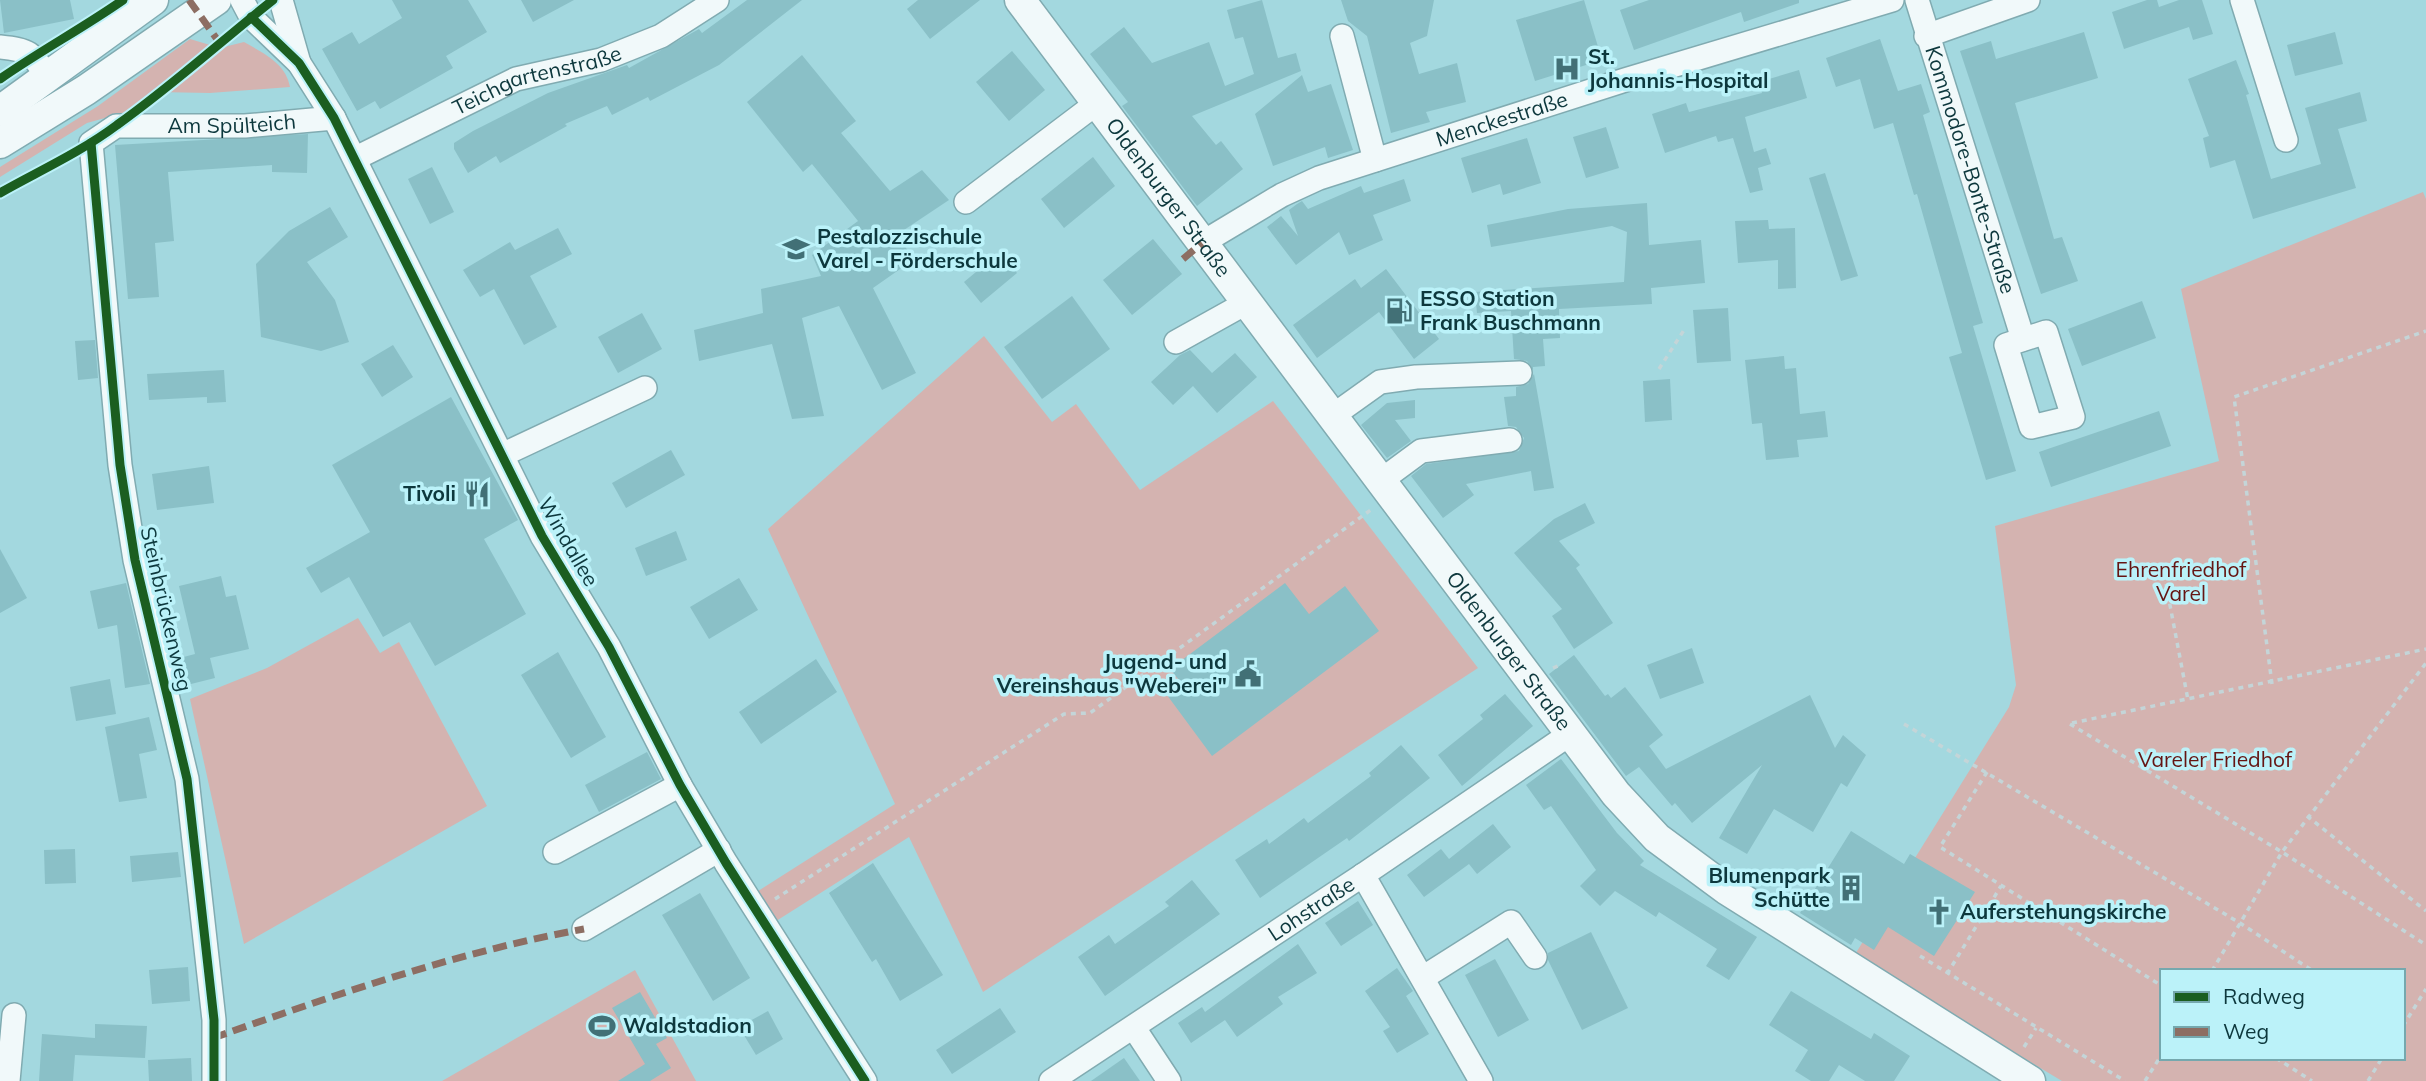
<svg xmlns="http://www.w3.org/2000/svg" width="2426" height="1081" font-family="Mulish,sans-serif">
	<rect width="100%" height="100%" fill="#a3d8df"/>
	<g fill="#d4b3b0" fill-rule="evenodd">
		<path d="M190,39L220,48L244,42C263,53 286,63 290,87L210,93L157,92L137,109L87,123L0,177V167L98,106Z"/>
		<path d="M2423,192L2426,199V1081H2062L1854,956L2009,707L2016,685L1995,526L2219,461L2181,289ZM2162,971H2403V1058H2162Z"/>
		<polygon points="984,336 1052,422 1076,404 1140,490 1273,401 1478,668 983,992 909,837 773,923 755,893 895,804 768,529"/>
		<polygon points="358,618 380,653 399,642 487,806 244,944 190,699 267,668"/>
		<polygon points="635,970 696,1081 442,1081"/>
	</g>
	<g fill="#8ac0c7">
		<polygon points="0,0 70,0 74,19 4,33"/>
		<polygon points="392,0 468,0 487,32 446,56 453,68 380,109 375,101 357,111 322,49 352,32 359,44 402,18"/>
		<polygon points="521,0 574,0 533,22"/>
		<polygon points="747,0 802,0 719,65 650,101 648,97 612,115 607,106 565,124 567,126 500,163 496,156 468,173 454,149 454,143 473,131 548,93 627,65 629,68 699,29 702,33"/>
		<polygon points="918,0 980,0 930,39 907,9"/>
		<polygon points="1262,0 1278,58 1296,53 1301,71 1192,116 1216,145 1221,141 1243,169 1197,206 1122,106 1128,102 1090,54 1124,27 1152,63 1209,42 1225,86 1254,74 1243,37 1235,39 1227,10"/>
		<polygon points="1341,0 1434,0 1427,36 1410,43 1419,74 1457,63 1466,102 1426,112 1430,122 1391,133 1367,36 1348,21"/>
		<polygon points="1584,0 1602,60 1535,81 1516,20"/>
		<polygon points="1649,0 1799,0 1799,3 1744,22 1741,12 1634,50 1620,10"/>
		<polygon points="2147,0 2157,0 2159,7 2179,0 2202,0 2213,34 2193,40 2189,27 2124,49 2112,12"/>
		<polygon points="2084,32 2098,78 2015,103 2054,239 2062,237 2078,281 2041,294 1960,51 1991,41 1996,59"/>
		<polygon points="2335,32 2343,64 2295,76 2287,45"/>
		<polygon points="1880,39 1898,91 1921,84 1930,112 1923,115 1983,323 1973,326 2016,471 1986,480 1949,357 1962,353 1917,194 1914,195 1893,123 1874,129 1860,79 1836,87 1826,58"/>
		<polygon points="1012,51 1045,90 1009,121 976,82"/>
		<polygon points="802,55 856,121 841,133 890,191 922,170 949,200 898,234 913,260 873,288 916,373 882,390 839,306 802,318 824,416 792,419 772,344 699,361 694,330 763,313 761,289 821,276 812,255 858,221 812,164 803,172 747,102"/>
		<polygon points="2236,60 2249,94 2246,95 2271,179 2321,164 2305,108 2360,92 2367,121 2338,129 2356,188 2253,219 2235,160 2210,168 2203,138 2209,136 2188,79"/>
		<polygon points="1799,70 1807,98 1745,117 1754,152 1766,148 1771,164 1758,168 1763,190 1750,193 1733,138 1718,142 1716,136 1665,153 1652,114 1686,103 1689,112 1762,93 1759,82"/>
		<polygon points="1302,75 1308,92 1331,84 1353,150 1328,158 1325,147 1273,166 1255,114"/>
		<polygon points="1606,127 1619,168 1586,178 1573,137"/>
		<polygon points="308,134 307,173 272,172 272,165 168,172 174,241 155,243 159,297 128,299 115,145"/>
		<polygon points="1527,138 1541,183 1503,195 1500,184 1472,193 1461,158"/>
		<polygon points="1093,157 1115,186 1064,228 1041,199"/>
		<polygon points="432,167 454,212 430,224 408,179"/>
		<polygon points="1825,173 1858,276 1841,281 1809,178"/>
		<polygon points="1404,179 1411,201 1373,215 1383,240 1349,255 1339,232 1296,265 1267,227 1281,216 1298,236 1289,210 1297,204 1302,201 1308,209 1361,186 1364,193"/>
		<polygon points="1647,203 1649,245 1701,240 1705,283 1651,288 1652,304 1559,309 1560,338 1543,339 1545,366 1533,367 1533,370 1527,361 1514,359 1511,311 1477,313 1475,292 1624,282 1627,232 1612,226 1491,247 1487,225 1568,209"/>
		<polygon points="330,207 348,237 307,262 335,300 349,342 321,351 261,337 256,264 289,231"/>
		<polygon points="1768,220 1769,229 1795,228 1796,288 1778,289 1778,260 1738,263 1735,221"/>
		<polygon points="558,228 572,254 530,276 557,327 524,345 494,289 480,297 463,270 510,242 515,250"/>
		<polygon points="1153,239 1182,274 1132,315 1103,280"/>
		<polygon points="1000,252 1017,273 981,303 964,282"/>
		<polygon points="1386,269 1439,339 1414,359 1379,312 1317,358 1293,325 1355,279 1361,288"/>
		<polygon points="1072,296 1110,349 1042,399 1004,347"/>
		<polygon points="2142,301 2156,338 2082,366 2068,329"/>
		<polygon points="1728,308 1731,361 1697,363 1693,310"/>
		<polygon points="642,313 662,349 618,373 598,337"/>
		<polygon points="95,340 98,378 78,380 75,341"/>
		<polygon points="393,345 413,377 382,397 361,364"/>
		<polygon points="1190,350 1212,373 1235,353 1257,377 1217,413 1193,386 1173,405 1151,382 1180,355"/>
		<polygon points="1784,356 1785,369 1796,368 1800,414 1825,411 1828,437 1797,440 1799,457 1766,460 1762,423 1752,424 1745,360"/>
		<polygon points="224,370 226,402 207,403 207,397 149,400 147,374"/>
		<polygon points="1534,374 1554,488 1534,491 1531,471 1466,484 1474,495 1443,518 1411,476 1426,464 1519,451 1524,438 1516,427 1508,426 1504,397 1516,396 1516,387 1528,384"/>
		<polygon points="1670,379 1672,420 1645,422 1643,381"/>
		<polygon points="451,397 518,520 484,539 526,614 435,666 410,622 383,637 349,577 321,593 306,568 370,532 332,465"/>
		<polygon points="1415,400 1415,418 1395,420 1411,441 1387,458 1361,425 1387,403"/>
		<polygon points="2159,411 2171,446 2051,487 2039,452"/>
		<polygon points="671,450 685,475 626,508 612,483"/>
		<polygon points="209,466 214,503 157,510 152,474"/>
		<polygon points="1585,503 1595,523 1559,541 1580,565 1576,568 1613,623 1574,649 1552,616 1562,609 1514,553 1554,519"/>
		<polygon points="676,531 687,560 646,576 635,548"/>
		<polygon points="0,549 27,598 0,613"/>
		<polygon points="221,576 226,597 236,595 249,649 210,658 215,678 183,686 176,659 195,654 179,586"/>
		<polygon points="739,578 758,610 709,639 690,607"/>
		<polygon points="126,583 150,684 125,688 117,625 98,629 90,591"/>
		<polygon points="1285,583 1309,614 1345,586 1379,631 1212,756 1164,691 1179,680 1170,669"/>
		<polygon points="1692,648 1704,683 1660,699 1647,665"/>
		<polygon points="558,652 606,737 571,758 521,675"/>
		<polygon points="1574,655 1605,696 1608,694 1611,698 1625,687 1663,735 1649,746 1666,769 1810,695 1835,748 1843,735 1866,755 1847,787 1841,783 1813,832 1774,809 1747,854 1719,838 1762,765 1692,823 1675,803 1672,806 1639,767 1626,776 1549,674"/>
		<polygon points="816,659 837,692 761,744 739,712"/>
		<polygon points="110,679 116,714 76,721 70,687"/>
		<polygon points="1505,694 1533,726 1462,786 1438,755 1483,719 1480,715"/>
		<polygon points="149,717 157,750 139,754 147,798 119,802 105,727"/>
		<polygon points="1401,745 1430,778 1349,841 1347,838 1260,898 1235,860 1267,839 1269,844 1304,818 1308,823 1371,776 1369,773"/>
		<polygon points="647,752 661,779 599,812 585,785"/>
		<polygon points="1561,759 1617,833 1644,861 1640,865 1757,937 1729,980 1706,966 1717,949 1659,912 1656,917 1615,891 1600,906 1580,886 1596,870 1551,806 1544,810 1526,785"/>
		<polygon points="1493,824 1511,847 1477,874 1469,864 1424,897 1407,875 1441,849 1449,859"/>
		<polygon points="1851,831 1904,864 1910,854 1975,892 1934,956 1888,927 1874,950 1855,938 1851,945 1800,913"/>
		<polygon points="75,849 76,883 45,884 44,850"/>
		<polygon points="178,852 181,877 132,882 130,856"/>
		<polygon points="873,863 943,975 900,1001 876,959 872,962 829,893"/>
		<polygon points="1192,880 1220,914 1105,996 1078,957 1109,935 1115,944 1169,906 1165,902"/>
		<polygon points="700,893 750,978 713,1001 662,915"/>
		<polygon points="1358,901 1373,925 1341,946 1325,923"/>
		<polygon points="1591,932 1628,1008 1582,1030 1548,960 1548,953"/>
		<polygon points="1298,944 1317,973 1278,997 1283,1004 1237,1037 1225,1020 1191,1043 1178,1023 1202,1007 1205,1012"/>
		<polygon points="1495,959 1529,1020 1498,1037 1465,975"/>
		<polygon points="188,967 190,1001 152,1004 149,970"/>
		<polygon points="1397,968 1413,991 1406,996 1429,1034 1397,1053 1383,1031 1390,1027 1365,991"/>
		<polygon points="1791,991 1871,1039 1874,1033 1910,1056 1894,1081 1865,1081 1839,1065 1829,1081 1811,1081 1795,1071 1808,1050 1769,1025"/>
		<polygon points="640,992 667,1038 656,1044 671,1068 650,1081 618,1081 645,1064 612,1008"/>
		<polygon points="1000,1008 1016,1032 952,1074 936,1050"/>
		<polygon points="768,1011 783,1039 756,1055 739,1027"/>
		<polygon points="95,1024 147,1026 145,1058 75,1055 73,1081 39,1081 42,1034 95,1038"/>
		<polygon points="191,1058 192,1081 149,1081 148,1060"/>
		<polygon points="1124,1058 1140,1081 1091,1081"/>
	</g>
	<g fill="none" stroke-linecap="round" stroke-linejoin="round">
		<g stroke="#80abb1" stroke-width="26">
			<g id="minor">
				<polyline points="242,0 251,17 299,63 334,118 542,536 609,647 680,785 726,863 865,1081"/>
				<polyline points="281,0 299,63"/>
				<path id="s1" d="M1917,0L2023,339"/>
				<polyline points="2242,0 2286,140"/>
				<polyline points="1342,36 1375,160"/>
				<polyline points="1926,36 2028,0"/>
				<path d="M0,47C29,50 32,52 47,77"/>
				<path id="s2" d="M356,158L516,79L601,60L661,36L717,0"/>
				<polyline points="966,202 1097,103"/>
				<path id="s3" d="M1202,243L1282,195L1319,178L1625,80L1892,0"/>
				<polygon points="2046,332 2073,417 2031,427 2006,345"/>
				<polyline points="1176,342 1246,303"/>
				<polyline points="1331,417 1380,382 1416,377 1520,373"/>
				<polyline points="502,455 645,388"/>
				<polyline points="1379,482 1421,451 1510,440"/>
				<polyline points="555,852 680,785"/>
				<polyline points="1363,875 1481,1081"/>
				<polyline points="584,929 719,850"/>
				<polyline points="1424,977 1511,922 1535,957"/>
				<polyline points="1134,1028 1169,1081"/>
				<polyline points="8,1081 14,1015"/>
				<path id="s4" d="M214,1081V1020L187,779L135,560L120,465L91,143L116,126H245L334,118"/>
				<path id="s5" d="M1051,1081L1363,875L1570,734"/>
			</g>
		</g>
		<g stroke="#80abb1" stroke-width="33">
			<g id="major">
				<path id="s6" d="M1020,0L1616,794L1657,838L1726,889L2030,1081"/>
				<polyline points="0,111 153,0"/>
				<polyline points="0,143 86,90 216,0"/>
			</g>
		</g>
		<g stroke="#c4d5d8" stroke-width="3.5" stroke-dasharray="5 5" stroke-linecap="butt">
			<polyline points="146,104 187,73 234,30"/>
			<polyline points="0,193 72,153"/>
			<polyline points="1659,369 1684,330"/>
			<polyline points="2166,584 2188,700"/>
			<polyline points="1553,668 1560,665"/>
			<polyline points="2272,684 2234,397 2426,331"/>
			<polyline points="2072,723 2426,649"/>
			<polyline points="1904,724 2240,923 2313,971"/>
			<polyline points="2070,724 2282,852 2426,945"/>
			<polyline points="1987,772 1940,847 2162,986"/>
			<polyline points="2307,816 2426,911"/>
			<polyline points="775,899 1064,714 1090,713 1372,509"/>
			<polyline points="1966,907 1982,917"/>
			<polyline points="1920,956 2125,1081"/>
			<polyline points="2212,971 2282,852 2426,663"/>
			<polyline points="1947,974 2001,886"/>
			<polyline points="2403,1026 2426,989"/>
			<polyline points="2024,1047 2036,1028"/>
			<polyline points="2276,1058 2312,1081"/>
			<polyline points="2145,1081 2162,1054"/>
			<polyline points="2368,1081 2382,1058"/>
		</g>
		<use href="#minor" stroke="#f1f9fa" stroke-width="23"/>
		<use href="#major" stroke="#f1f9fa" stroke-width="30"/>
		<g stroke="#8d6e63" stroke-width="7" stroke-dasharray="14 7" stroke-linecap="butt">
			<polyline points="189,0 219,42"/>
			<polyline points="1183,259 1202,243"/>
			<path d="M213,1038C335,995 457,952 584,929"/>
		</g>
		<g stroke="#bbf2f9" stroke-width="13">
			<g id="cycleway">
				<polyline points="251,17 299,63 334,118 542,536 609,647 680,785 726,863 865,1081"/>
				<path d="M0,79C40,51 83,28 123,0"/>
				<polyline points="91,143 120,465 135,560 187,779 214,1020 214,1081"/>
				<path d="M0,193C39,171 81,152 117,125C172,86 220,42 273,0"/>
			</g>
		</g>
		<use href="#cycleway" stroke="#1b5e20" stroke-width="9"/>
	</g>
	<defs>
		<g id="hospital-bare" transform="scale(2.1)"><path d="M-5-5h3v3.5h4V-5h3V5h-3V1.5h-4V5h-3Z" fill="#427076" stroke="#bbf2f9" stroke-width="2.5" paint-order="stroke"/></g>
		<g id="school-bare" transform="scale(2.1)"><path d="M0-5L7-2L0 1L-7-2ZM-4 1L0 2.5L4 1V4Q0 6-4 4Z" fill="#427076" stroke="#bbf2f9" stroke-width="2.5" paint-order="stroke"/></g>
		<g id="fuel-bare" transform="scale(2.1)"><path d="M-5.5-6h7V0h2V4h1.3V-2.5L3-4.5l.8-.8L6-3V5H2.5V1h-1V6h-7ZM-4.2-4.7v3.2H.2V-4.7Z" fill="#427076" stroke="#bbf2f9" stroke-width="2.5" paint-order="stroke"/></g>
		<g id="restaurant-bare" transform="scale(2.1)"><path d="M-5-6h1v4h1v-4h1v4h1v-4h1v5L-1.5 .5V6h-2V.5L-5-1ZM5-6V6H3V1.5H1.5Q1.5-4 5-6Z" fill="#427076" stroke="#bbf2f9" stroke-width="2.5" paint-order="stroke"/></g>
		<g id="civic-bare" transform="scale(2.1)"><path d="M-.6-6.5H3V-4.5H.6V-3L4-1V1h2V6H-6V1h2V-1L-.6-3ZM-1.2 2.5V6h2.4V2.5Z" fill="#427076" stroke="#bbf2f9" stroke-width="2.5" paint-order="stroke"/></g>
		<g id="building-bare" transform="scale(2.1)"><path d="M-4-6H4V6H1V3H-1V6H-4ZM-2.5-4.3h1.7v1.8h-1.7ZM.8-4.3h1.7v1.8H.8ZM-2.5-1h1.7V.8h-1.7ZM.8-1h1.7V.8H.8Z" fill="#427076" stroke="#bbf2f9" stroke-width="2.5" paint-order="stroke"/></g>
		<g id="church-bare" transform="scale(2.1)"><path d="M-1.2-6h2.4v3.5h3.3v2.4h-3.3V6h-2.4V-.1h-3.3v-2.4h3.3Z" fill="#427076" stroke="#bbf2f9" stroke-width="2.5" paint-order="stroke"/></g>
		<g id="stadium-bare" transform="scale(2.1)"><path d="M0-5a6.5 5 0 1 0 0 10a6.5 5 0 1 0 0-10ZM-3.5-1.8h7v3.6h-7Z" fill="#427076" stroke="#bbf2f9" stroke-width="2.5" paint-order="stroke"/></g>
	</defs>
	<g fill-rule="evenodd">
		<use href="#hospital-bare" x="1567" y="69"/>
		<use href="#school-bare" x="796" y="249"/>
		<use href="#fuel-bare" x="1399" y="311"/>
		<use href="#restaurant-bare" x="477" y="494"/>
		<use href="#civic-bare" x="1248" y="674"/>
		<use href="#building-bare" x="1851" y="888"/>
		<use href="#church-bare" x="1939" y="912"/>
		<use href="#stadium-bare" x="602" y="1026"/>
	</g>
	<g text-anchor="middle" stroke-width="7" stroke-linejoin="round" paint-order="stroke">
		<g font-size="21" font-weight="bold" fill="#0d383d" stroke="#bbf2f9" text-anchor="start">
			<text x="1588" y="64">St.<tspan x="1588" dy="24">Johannis-Hospital</tspan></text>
			<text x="817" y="244">Pestalozzischule<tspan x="817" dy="24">Varel - Förderschule</tspan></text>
			<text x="1420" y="306">ESSO Station<tspan x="1420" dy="24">Frank Buschmann</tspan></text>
			<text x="456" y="501" text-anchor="end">Tivoli</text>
			<text x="1227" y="669" text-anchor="end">Jugend- und<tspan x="1227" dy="24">Vereinshaus "Weberei"</tspan></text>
			<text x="1830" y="883" text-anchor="end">Blumenpark<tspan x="1830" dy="24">Schütte</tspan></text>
			<text x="1960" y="919">Auferstehungskirche</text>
			<text x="623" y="1033">Waldstadion</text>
		</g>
		<g font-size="21" fill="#0d383d" stroke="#bbf2f9">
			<text dy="7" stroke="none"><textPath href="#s2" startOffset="198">Teichgartenstraße</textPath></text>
			<text dy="7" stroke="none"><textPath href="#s3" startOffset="326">Menckestraße</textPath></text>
			<text dy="7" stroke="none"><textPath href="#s4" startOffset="1094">Am Spülteich</textPath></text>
			<text dy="7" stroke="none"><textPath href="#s1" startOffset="178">Kommodore-Bonte-Straße</textPath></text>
			<text dy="7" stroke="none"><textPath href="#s6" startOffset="247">Oldenburger Straße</textPath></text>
			<text transform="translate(568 542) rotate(60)" y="7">Windallee</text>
			<text transform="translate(166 609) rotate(77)" y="7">Steinbrückenweg</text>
			<text dy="7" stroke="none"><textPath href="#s6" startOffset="814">Oldenburger Straße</textPath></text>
			<text dy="7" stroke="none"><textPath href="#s5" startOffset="312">Lohstraße</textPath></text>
		</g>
		<g font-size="21" fill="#651513" stroke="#bbf2f9">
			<text x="2181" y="577">Ehrenfriedhof<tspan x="2181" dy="24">Varel</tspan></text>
			<text x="2215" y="767">Vareler Friedhof</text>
		</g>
	</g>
	<rect x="2160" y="969" width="245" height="91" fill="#bbf2f9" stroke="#75a8ae" stroke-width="2"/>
	<rect x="2174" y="992" width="35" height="10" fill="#1b5e20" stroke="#75a8ae" stroke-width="2"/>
	<text x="2223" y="1004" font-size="21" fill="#0d383d">Radweg</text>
	<rect x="2174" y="1027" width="35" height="10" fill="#8d6e63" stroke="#75a8ae" stroke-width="2"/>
	<text x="2223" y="1039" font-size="21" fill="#0d383d">Weg</text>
</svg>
